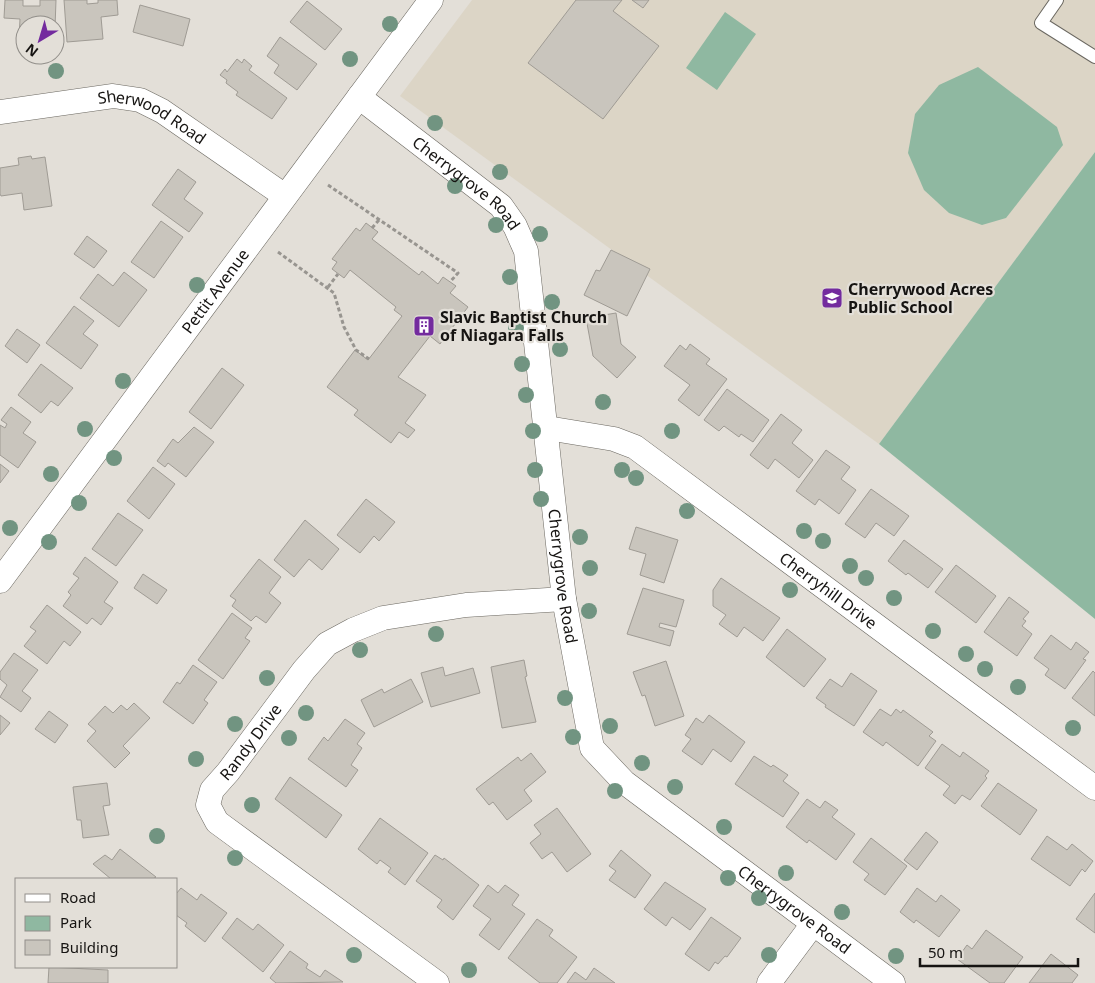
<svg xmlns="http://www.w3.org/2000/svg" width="1095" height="983" font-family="'Noto Sans',sans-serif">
	<rect width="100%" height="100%" fill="#e3dfd8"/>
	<polygon fill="#dcd5c6" points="472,0 1095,0 1095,152 879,444 400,96"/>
	<g fill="#8fb8a1">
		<polygon points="725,12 756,34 717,90 686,68"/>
		<polygon points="978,67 1057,127 1063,145 1006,218 982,225 949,213 924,190 908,153 915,114 939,85"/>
		<polygon points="1095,152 1095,619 879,444"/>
	</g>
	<g fill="#c9c5bd" stroke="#9f9b94">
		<polygon points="5,0 23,0 23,6 40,6 40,0 56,0 55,28 55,25 25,25 25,40 19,39 20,19 4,18"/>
		<polygon points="64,0 87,0 87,4 98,3 98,0 117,0 118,15 101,17 103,39 67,42"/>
		<polygon points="576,0 622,0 613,11 659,46 603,119 528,63"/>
		<polygon points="632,0 649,0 643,8"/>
		<polygon points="307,1 342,29 325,50 290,22"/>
		<polygon points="140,5 190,19 183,46 133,32"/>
		<polygon points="280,37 317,64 297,90 274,73 279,65 267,56"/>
		<polygon points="237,59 242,63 244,59 252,66 249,70 287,98 272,119 236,95 238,92 226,83 227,80 220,75 225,69 227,72"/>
		<polygon points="31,156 32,159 45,157 52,206 24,210 22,193 1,196 0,194 0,168 19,165 18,158"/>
		<polygon points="178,169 196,182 184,199 203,213 189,232 152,205"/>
		<polygon points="161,221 183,237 154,278 131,262"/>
		<polygon points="366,223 378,232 372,239 419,275 422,271 438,284 443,277 456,286 450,293 468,307 440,344 430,336 398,377 426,395 405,423 415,430 408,438 399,432 391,443 354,415 358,410 327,387 355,350 368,360 402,316 394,310 396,307 350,270 344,278 332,269 337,262 332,259 356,228 360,231"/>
		<polygon points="87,236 107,251 94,268 74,254"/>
		<polygon points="611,250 650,269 627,316 584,295 596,270 600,271"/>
		<polygon points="124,272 147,290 119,327 80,298 98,274 113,286"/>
		<polygon points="74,306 94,321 83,334 98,345 81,369 46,343"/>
		<polygon points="616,313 621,344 636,357 617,378 593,356 586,318"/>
		<polygon points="17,329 40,345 27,363 5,346"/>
		<polygon points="690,344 710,359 706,364 727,379 699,416 678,400 690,385 664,366 680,345 686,350"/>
		<polygon points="41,364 73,388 58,406 51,401 41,413 18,395"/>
		<polygon points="222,368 244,385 211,429 189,412"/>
		<polygon points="727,389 769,420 753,442 741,434 739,437 724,426 719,431 704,420"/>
		<polygon points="11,407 31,422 23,433 36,442 18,468 0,455 0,425 5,428 7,424 1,420"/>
		<polygon points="781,414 802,430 792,443 813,460 799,478 775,459 768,469 750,455"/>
		<polygon points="194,427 214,442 186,477 168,463 165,467 157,461 173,439 178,443"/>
		<polygon points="826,450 850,467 841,479 856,490 839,514 819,499 815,505 796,491"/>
		<polygon points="0,464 9,471 0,483"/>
		<polygon points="153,467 175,484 149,519 127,501"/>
		<polygon points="871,489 909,516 894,536 876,523 865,538 845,524"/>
		<polygon points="366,499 395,522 379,541 374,536 360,553 337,535"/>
		<polygon points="118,513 143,530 116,566 92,549"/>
		<polygon points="305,520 339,549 322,570 309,559 294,577 274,560"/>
		<polygon points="636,527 678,540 664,583 640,575 646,554 629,549"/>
		<polygon points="904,540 943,569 928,588 908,573 906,575 888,561"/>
		<polygon points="85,557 118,582 104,602 113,608 101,625 92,618 87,624 63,606 71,595 68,592 79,578 73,574"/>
		<polygon points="259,559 281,577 269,593 281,603 266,623 256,616 251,621 232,606 236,600 230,596"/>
		<polygon points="956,565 996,596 976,623 935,592"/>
		<polygon points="143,574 167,590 157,604 134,588"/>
		<polygon points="721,578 780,618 763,641 744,627 737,637 719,624 726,615 713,606 713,590"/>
		<polygon points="643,588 684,600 676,627 660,623 659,627 674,631 670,646 627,634"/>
		<polygon points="1009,597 1029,612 1023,619 1026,621 1022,626 1032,634 1017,656 984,632"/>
		<polygon points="47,605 81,632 70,646 64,641 47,664 24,646 36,631 30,627"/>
		<polygon points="232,613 252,628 245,638 250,641 223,679 198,660"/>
		<polygon points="787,629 826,659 804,687 766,657"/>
		<polygon points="1051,635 1071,650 1076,642 1089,652 1083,659 1086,660 1065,689 1045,675 1049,669 1034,658"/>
		<polygon points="14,653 38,670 22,691 31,698 21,712 0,697 7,685 0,679 0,672"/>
		<polygon points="524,660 527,676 525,677 536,722 502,728 491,667"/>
		<polygon points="666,661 684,716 655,726 645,695 642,696 633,672"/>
		<polygon points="193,665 217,682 204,700 208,703 193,724 163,702 177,682 180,684"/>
		<polygon points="443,667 445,676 473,668 480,693 431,707 421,673"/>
		<polygon points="1093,671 1095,673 1095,716 1072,698"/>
		<polygon points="851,673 877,691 854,726 825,707 826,705 816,698 830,679 842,687"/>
		<polygon points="411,679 423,702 374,727 361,700 382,689 384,693"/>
		<polygon points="134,703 150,718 123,746 130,753 115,768 87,741 96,731 88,724 105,706 113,713 121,705 127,710"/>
		<polygon points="880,709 891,716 896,709 901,713 903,710 933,732 929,736 936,741 918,766 886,742 883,746 863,732"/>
		<polygon points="49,711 68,725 55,743 35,729"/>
		<polygon points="0,715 10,723 0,735"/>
		<polygon points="709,715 745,742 731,762 713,749 702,765 682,751 691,739 685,735 696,718 703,723"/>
		<polygon points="345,719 365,733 357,744 362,748 351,765 358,770 346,787 308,759 324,737 328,741"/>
		<polygon points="942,744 960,757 963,752 989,771 985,776 987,778 970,800 962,795 955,804 943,795 950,786 925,768"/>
		<polygon points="531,753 546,772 524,790 532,801 507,820 493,802 489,805 476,789 518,757 521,761"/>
		<polygon points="754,756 771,767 773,765 788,775 783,781 799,793 783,817 735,784"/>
		<polygon points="290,777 342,815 326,838 275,799"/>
		<polygon points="107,783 110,805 103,806 109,835 83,838 81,820 77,820 73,787"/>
		<polygon points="998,783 1037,810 1020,835 981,806"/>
		<polygon points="807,799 820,808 825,801 838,810 832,817 855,834 836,860 809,840 807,843 786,827"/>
		<polygon points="557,808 591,854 567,872 552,852 542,859 530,843 541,834 534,825"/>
		<polygon points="380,818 428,853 405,885 388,872 391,868 380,860 377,864 358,849"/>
		<polygon points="926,832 938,842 917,870 904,860"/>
		<polygon points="1047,836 1067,850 1072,844 1093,861 1085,872 1082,869 1070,886 1031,859"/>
		<polygon points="871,838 907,866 885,895 864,880 869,874 853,862"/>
		<polygon points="120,849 156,877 153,879 111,879 93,864 105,855 112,860"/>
		<polygon points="621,850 651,875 635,898 609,880 616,871 609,866"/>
		<polygon points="435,855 443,860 444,858 479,885 453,920 437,907 442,900 416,881"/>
		<polygon points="665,882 706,909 690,930 672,917 666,926 644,909"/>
		<polygon points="488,885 498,893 505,885 519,895 512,905 525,914 499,950 479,935 491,919 473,906"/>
		<polygon points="181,888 197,900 201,894 227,913 205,942 185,926 187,923 176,915 176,894"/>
		<polygon points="917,888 936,902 941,895 960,910 939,937 916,920 914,923 900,912"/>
		<polygon points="1095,893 1095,933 1076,919"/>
		<polygon points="711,917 741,938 727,957 725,956 718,964 715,962 709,971 685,954"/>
		<polygon points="237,918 253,930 258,924 284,945 263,972 222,938"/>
		<polygon points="537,919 553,930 549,936 577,957 557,983 540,983 508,958"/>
		<polygon points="986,930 1023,957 1004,983 990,983 957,959 967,945 972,949"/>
		<polygon points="290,951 308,964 306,968 320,977 325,970 343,982 276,983 270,978"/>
		<polygon points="1051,954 1078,975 1072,983 1029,983"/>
		<polygon points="49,967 108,970 108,983 48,983"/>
		<polygon points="594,968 615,983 567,983 575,972 586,980"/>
	</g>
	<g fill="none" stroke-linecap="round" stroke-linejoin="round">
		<g stroke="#6b6861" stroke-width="14">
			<polyline id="lane" points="1057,0 1041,23 1095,57"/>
		</g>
		<g stroke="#6b6861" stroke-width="25">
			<g id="street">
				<path id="s1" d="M359,97L501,206L515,226L526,251L564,599L592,748L624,782L893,983"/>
				<path id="s2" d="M0,112L113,96L140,100L162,111L285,196"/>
				<path id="s3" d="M547,428L614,439L635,447L1095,788"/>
				<path id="s4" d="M0,581L431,0"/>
				<path id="s5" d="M437,983L217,822L208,805L212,790L228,772L304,670L327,644L353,630L383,618L466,605L564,599"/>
				<polyline points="769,983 813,924"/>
			</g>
		</g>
		<g stroke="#989590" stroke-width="3" stroke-dasharray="4 2.5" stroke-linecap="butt">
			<polyline points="328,185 458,273 450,282"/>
			<polyline points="372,228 379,220"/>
			<polyline points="278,252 334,293 344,327 356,350 369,359"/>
			<polyline points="328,287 338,274"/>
		</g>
		<use href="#lane" stroke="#fff" stroke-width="12"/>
		<use href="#street" stroke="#fff" stroke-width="24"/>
	</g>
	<g fill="#719481">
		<circle cx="390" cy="24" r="8"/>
		<circle cx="350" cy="59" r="8"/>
		<circle cx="56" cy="71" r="8"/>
		<circle cx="435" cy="123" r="8"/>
		<circle cx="500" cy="172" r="8"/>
		<circle cx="455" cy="186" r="8"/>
		<circle cx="496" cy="225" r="8"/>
		<circle cx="540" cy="234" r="8"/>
		<circle cx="510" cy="277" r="8"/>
		<circle cx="197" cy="285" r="8"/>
		<circle cx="552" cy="302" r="8"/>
		<circle cx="516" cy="328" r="8"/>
		<circle cx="560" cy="349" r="8"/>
		<circle cx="522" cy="364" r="8"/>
		<circle cx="123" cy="381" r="8"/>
		<circle cx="526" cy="395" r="8"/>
		<circle cx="603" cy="402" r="8"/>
		<circle cx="85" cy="429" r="8"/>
		<circle cx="533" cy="431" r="8"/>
		<circle cx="672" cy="431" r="8"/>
		<circle cx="114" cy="458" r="8"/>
		<circle cx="535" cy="470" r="8"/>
		<circle cx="622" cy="470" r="8"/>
		<circle cx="51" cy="474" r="8"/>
		<circle cx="636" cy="478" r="8"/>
		<circle cx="541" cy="499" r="8"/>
		<circle cx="79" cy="503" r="8"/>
		<circle cx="687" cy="511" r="8"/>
		<circle cx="10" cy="528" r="8"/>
		<circle cx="804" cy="531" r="8"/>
		<circle cx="580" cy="537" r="8"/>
		<circle cx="823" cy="541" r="8"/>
		<circle cx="49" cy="542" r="8"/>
		<circle cx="850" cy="566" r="8"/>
		<circle cx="590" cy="568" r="8"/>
		<circle cx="866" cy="578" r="8"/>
		<circle cx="790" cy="590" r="8"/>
		<circle cx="894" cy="598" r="8"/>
		<circle cx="589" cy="611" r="8"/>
		<circle cx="933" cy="631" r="8"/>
		<circle cx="436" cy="634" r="8"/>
		<circle cx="360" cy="650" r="8"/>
		<circle cx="966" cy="654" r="8"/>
		<circle cx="985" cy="669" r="8"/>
		<circle cx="267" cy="678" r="8"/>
		<circle cx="1018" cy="687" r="8"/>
		<circle cx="565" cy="698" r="8"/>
		<circle cx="306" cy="713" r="8"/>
		<circle cx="235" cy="724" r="8"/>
		<circle cx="610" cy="726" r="8"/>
		<circle cx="1073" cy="728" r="8"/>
		<circle cx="573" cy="737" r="8"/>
		<circle cx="289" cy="738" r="8"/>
		<circle cx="196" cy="759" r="8"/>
		<circle cx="642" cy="763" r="8"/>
		<circle cx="675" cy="787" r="8"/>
		<circle cx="615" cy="791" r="8"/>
		<circle cx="252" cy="805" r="8"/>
		<circle cx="724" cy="827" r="8"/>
		<circle cx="157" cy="836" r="8"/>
		<circle cx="235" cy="858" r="8"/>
		<circle cx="786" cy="873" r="8"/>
		<circle cx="728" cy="878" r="8"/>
		<circle cx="759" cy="898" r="8"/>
		<circle cx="842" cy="912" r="8"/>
		<circle cx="354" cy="955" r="8"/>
		<circle cx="769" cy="955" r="8"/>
		<circle cx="896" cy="956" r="8"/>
		<circle cx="469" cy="970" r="8"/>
	</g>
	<defs>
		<g id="school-square" transform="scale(1.125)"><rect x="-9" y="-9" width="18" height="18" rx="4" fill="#732b9e" stroke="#e3dfd8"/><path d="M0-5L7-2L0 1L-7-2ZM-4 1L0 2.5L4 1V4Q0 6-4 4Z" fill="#fff"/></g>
		<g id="building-square" transform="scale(1.125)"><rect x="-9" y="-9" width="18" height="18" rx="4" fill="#732b9e" stroke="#e3dfd8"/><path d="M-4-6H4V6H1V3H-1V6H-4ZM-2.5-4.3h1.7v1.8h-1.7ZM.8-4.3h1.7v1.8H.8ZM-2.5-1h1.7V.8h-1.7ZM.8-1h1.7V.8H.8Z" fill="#fff"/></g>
	</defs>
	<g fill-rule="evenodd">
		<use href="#school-square" x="832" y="298"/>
		<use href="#building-square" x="424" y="326"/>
	</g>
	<g text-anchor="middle" stroke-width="4.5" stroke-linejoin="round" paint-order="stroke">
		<g font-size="16" fill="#161412" stroke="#e3dfd8">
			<text dy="6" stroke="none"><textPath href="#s2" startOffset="158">Sherwood Road</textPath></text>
			<text dy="6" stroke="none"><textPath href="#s1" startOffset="138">Cherrygrove Road</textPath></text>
			<text dy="6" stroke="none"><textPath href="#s4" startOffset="361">Pettit Avenue</textPath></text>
			<text dy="6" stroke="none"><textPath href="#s1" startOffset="558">Cherrygrove Road</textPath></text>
			<text dy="6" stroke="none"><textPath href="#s3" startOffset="331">Cherryhill Drive</textPath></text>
			<text dy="6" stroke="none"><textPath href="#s5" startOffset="369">Randy Drive</textPath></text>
			<text dy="6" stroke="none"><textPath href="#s1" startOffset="992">Cherrygrove Road</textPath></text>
		</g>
		<g font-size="16" font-weight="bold" fill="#161412" stroke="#e3dfd8" text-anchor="start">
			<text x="848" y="295">Cherrywood Acres<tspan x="848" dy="18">Public School</tspan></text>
			<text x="440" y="323">Slavic Baptist Church<tspan x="440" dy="18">of Niagara Falls</tspan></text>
		</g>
	</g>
	<rect x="15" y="878" width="162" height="90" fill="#e3dfd8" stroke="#918e89"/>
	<rect x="25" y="894" width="25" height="8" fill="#ffffff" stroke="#918e89"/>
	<text x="60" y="903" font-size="15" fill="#161412">Road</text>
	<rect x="25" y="916" width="25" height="15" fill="#8fb8a1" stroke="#918e89"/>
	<text x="60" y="928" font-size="15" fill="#161412">Park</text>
	<rect x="25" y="940" width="25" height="15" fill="#c9c5bd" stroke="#918e89"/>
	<text x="60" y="953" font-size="15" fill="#161412">Building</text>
	<g transform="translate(40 40) rotate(218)"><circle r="24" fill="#e3dfd8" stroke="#918e89"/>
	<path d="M0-4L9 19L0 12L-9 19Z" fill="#732b9e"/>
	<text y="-8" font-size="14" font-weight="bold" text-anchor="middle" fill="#161412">N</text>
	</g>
	<path d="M920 958v8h158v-8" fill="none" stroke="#161412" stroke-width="2.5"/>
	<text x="928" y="958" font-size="15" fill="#161412" stroke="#e3dfd8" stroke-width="4" paint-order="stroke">50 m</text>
</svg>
